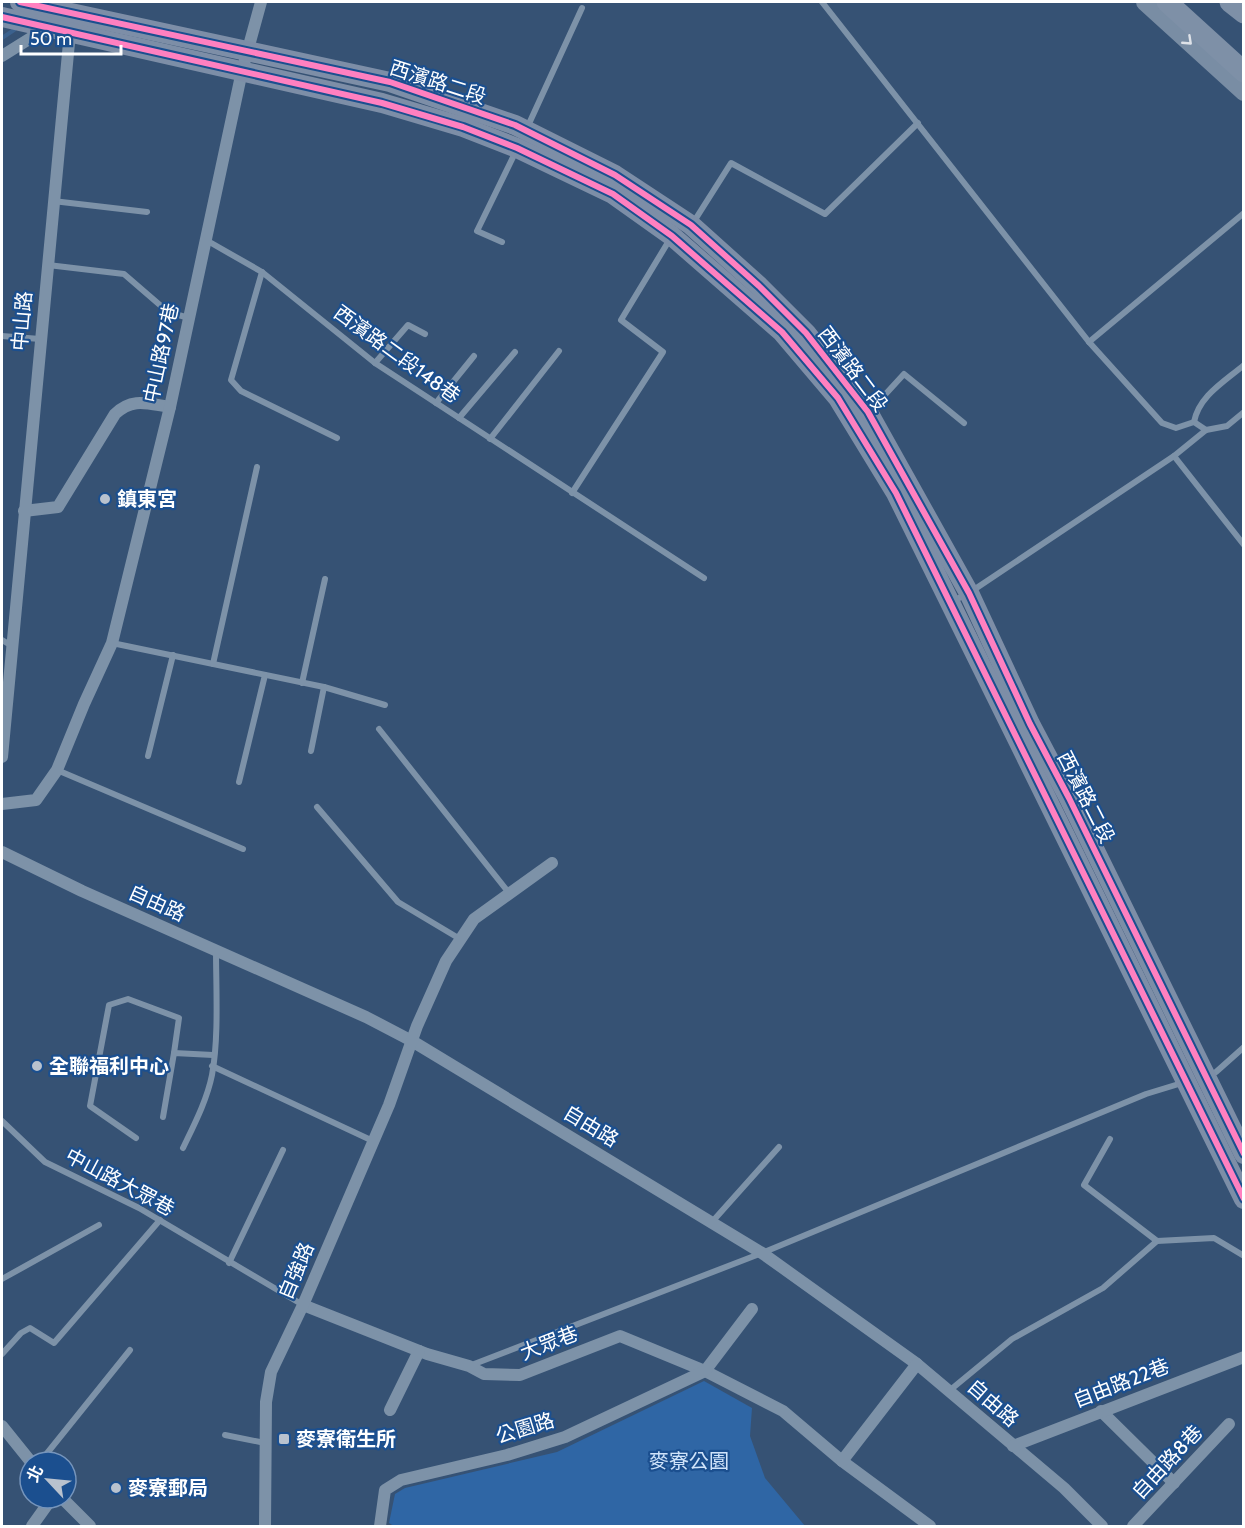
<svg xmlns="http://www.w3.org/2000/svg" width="1245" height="1528" font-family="Cabin,'Noto Sans TC',sans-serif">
	<rect width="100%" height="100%" fill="#365274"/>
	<polygon fill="#2f66a5" points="704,1381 752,1408 750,1436 765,1478 805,1526 394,1526 389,1523 395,1494 405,1488 557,1452"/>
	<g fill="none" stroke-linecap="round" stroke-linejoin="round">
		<polyline stroke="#3b618d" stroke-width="4" points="2,38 14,30"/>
		<g stroke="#7d92a8" stroke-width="6">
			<polyline points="822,2 1089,342 1162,423 1176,428 1194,422 1206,430"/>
			<polyline points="527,128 582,8"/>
			<polyline points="53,201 147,212"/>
			<polyline points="693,223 731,163 825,214 918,123"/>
			<polyline points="206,240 262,272 375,363 704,578"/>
			<polyline points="502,242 477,231 516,151"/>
			<polyline points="48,265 124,274 168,312 189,318"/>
			<polyline points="262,272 231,380 241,391 337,438"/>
			<polyline points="2,336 40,339"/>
			<polyline points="1089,342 1244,213"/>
			<polyline points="375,363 408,325 425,334"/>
			<polyline points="436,403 474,356"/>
			<polyline points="871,410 904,374 964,423"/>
			<polyline points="459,418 515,352"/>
			<path d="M1194,422C1199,396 1224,382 1244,365"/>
			<polyline points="490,439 559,351"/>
			<polyline points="1174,456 1244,545"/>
			<polyline points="572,493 663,352 621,320 670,239"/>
			<polyline points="951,602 969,593 1174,456 1206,430 1227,426 1244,412"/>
			<polyline points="2,640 12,646"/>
			<polyline points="112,643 324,687 385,705"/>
			<polyline points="213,664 257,467"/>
			<polyline points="302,683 325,579"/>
			<polyline points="379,729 509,893"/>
			<polyline points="311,751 324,687"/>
			<polyline points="148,756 173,655"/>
			<polyline points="57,770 243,849"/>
			<polyline points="239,782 265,675"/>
			<polyline points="317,807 398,902 460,939"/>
			<polyline points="212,1066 373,1141"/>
			<polyline points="1209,1075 1216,1072 1244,1047"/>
			<polyline points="163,1117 174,1053 213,1055"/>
			<polyline points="2,1121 45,1162 139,1208 303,1305"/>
			<polyline points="136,1138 90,1106 109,1005 128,999 179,1018 174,1053"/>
			<path d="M183,1148C194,1125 207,1100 212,1075C219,1038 216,988 216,950"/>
			<polyline points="712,1222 779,1147"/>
			<polyline points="1157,1241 1214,1238 1244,1256"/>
			<polyline points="229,1263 283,1150"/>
			<polyline points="2,1279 99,1225"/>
			<polyline points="2,1354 21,1333 30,1328 54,1343 160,1220"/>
			<polyline points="469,1366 762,1253 1146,1094 1182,1083"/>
			<polyline points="949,1391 1012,1339 1103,1288 1157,1241 1084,1185 1110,1139"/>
			<polyline points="225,1435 265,1443"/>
			<polyline points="40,1462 130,1350"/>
		</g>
		<g stroke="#7d92a8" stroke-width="12">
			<polyline points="2,56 50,26"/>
			<path d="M24,511L58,507L115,414C133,397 148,404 170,407"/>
			<polyline points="2,757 70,32"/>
			<polyline points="2,804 36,800 57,770 84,704 112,643 170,407 242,71 261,2"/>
			<polyline points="2,852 82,891 366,1017 412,1041 762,1253 917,1364 1064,1488 1102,1526"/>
			<polyline points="303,1305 427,1354 469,1366 484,1374 520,1375 620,1336 705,1371 783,1411 842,1461 930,1526"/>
			<polyline points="390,1410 419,1351"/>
			<polyline points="1101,1411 1174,1483"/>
			<polyline points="2,1426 31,1462"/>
			<polyline points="1013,1446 1244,1357"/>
			<polyline points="842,1461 917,1364"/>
			<polyline points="62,1498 90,1526"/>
			<polyline points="32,1526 52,1498"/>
			<polyline points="265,1526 266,1402 271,1372 303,1305 389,1105 417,1026 446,961 474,919 552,863"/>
			<polyline points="380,1526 385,1490 401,1480 507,1455 565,1437 705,1371 752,1309"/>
			<polyline points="1133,1526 1229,1424"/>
		</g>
		<polyline stroke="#798da4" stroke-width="18" points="1145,2 1244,92"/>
		<g stroke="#7d8ea7" stroke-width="20">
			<polyline points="20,2 390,82 515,125 615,175 691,225 759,286 806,333 868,412 969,593 1030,724 1069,798 1244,1154"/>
			<polyline points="2,17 382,103 463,127 517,148 613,194 672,236 782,332 838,398 896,493 1244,1199"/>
		</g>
		<g stroke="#7e90a7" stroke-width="21">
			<polyline points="1167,2 1244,72"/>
			<polyline points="1230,2 1244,13"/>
		</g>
		<g stroke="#1b4f8f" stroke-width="10">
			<g id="cycleway">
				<polyline points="20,2 390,82 515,125 615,175 691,225 759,286 806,333 868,412 969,593 1030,724 1069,798 1244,1154"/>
				<polyline points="2,17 382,103 463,127 517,148 613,194 672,236 782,332 838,398 896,493 1244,1199"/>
			</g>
		</g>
		<use href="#cycleway" stroke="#ff80c0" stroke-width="6"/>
	</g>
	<defs><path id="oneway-chevron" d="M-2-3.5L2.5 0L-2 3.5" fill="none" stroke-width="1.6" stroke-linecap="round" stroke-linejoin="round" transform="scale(1.5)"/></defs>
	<use stroke="#dee2e8" href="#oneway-chevron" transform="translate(1188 41) rotate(43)"/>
	<g fill="#b9c2ce" stroke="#1b4f8f" stroke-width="2">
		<circle cx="105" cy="499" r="6"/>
		<circle cx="37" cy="1066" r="6"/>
		<rect x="278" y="1433" width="12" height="12" rx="3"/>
		<circle cx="116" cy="1488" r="6"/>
	</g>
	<g text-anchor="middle" stroke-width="4.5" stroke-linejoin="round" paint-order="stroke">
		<g font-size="20" fill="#fff" stroke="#1b4f8f">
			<text transform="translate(438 82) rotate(18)" y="7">西濱路二段</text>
			<text transform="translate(22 321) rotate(-85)" y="7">中山路</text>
			<text transform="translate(161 353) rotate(-78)" y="7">中山路97巷</text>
			<text transform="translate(397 354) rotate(36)" y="7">西濱路二段148巷</text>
			<text transform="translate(853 369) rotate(53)" y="7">西濱路二段</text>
			<text transform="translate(1086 797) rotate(63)" y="7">西濱路二段</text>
			<text transform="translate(157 903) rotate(24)" y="7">自由路</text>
			<text transform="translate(591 1126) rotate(31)" y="7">自由路</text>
			<text transform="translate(120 1182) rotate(28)" y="7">中山路大眾巷</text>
			<text transform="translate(296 1271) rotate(-67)" y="7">自強路</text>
			<text transform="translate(549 1343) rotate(-21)" y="7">大眾巷</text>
			<text transform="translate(1121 1383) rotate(-21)" y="7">自由路22巷</text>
			<text transform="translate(993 1403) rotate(41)" y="7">自由路</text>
			<text transform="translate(525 1428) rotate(-17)" y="7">公園路</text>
			<text transform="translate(1167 1462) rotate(-47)" y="7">自由路8巷</text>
		</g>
		<g font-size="20" font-weight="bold" fill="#fff" stroke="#1b4f8f" text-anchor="start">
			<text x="117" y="506">鎮東宮</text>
			<text x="49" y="1073">全聯福利中心</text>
			<text x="296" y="1446">麥寮衛生所</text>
			<text x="128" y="1495">麥寮郵局</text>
		</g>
		<g font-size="20" fill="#cfe3fa" stroke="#1b4f8f">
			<text x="689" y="1468">麥寮公園</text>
		</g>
	</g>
	<rect width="1245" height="1528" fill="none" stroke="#ffffff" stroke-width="6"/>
	<g transform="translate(48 1480) rotate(296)"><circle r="28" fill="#1b4f8f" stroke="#7695bc" stroke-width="1.5"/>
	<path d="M0-4.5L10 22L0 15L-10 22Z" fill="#b9c2ce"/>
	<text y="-9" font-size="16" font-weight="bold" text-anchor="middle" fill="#ffffff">北</text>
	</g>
	<path d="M21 45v9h100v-9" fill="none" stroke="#ffffff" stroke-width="3"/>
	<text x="30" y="45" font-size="18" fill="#ffffff" stroke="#1b4f8f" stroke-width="4.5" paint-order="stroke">50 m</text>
</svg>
